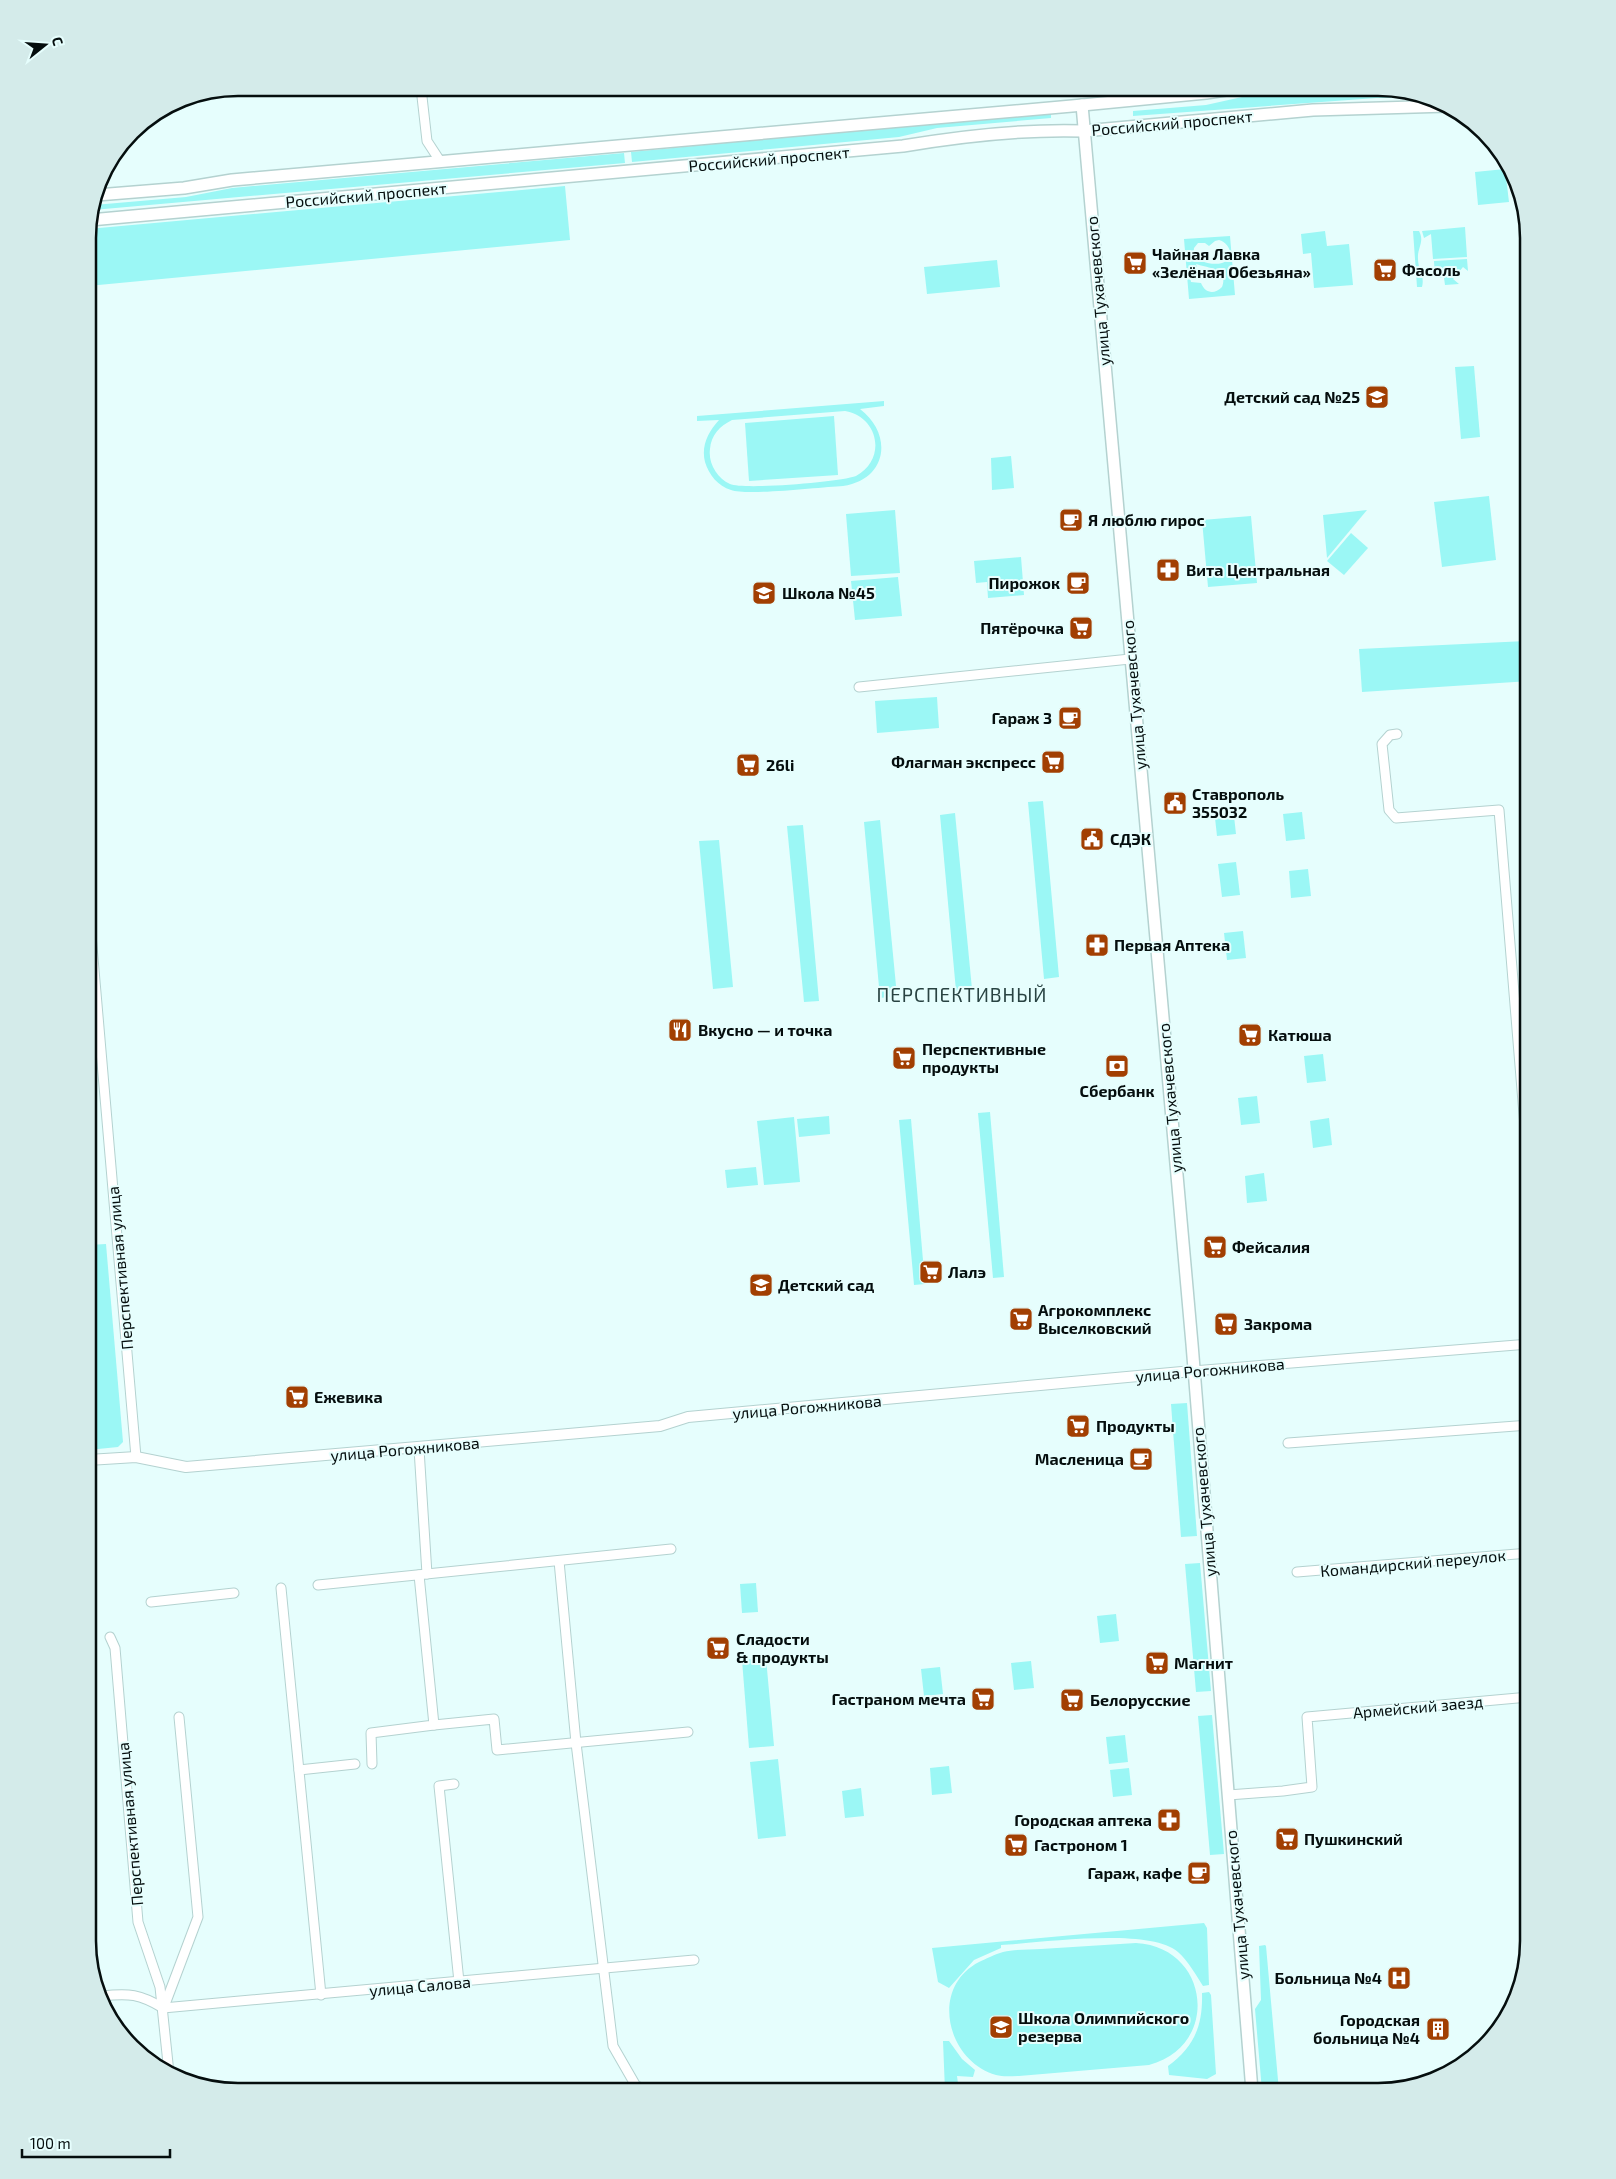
<svg xmlns="http://www.w3.org/2000/svg" width="1616" height="2179" font-family="'Exo 2',sans-serif">
	<rect width="100%" height="100%" fill="#e6fefd"/>
	<g fill="#9bf7f5" fill-rule="evenodd">
		<polygon points="1383,88 1419,97 1376,98 1133,116 1133,111 1206,105 1242,97"/>
		<polygon points="1051,112 1051,118 937,128 899,137 632,162 631,152"/>
		<polygon points="624,153 625,163 93,210 94,205 186,197 232,188"/>
		<polygon points="1505,169 1509,202 1478,205 1475,172"/>
		<polygon points="565,186 570,240 88,286 88,229"/>
		<polygon points="1465,227 1467,257 1433,259 1431,234 1424,238 1422,231"/>
		<polygon points="1325,231 1327,246 1349,244 1353,285 1314,288 1311,253 1303,254 1301,234"/>
		<path d="M1413,231H1419C1425,242 1417,248 1418,259C1418,270 1425,275 1422,287H1417Z"/>
		<path d="M1230,236L1235,295L1189,299L1184,239ZM1219,240C1230,243 1236,259 1222,263C1211,266 1192,261 1194,248L1198,243H1205L1209,246L1215,241ZM1196,264C1207,268 1229,268 1222,287C1214,295 1205,293 1201,283L1191,282L1189,272L1197,267Z"/>
		<polygon points="1467,259 1468,271 1463,267 1453,279 1459,284 1445,285 1444,278 1435,277 1434,261"/>
		<polygon points="997,260 1000,287 927,294 924,267"/>
		<polygon points="1474,366 1480,437 1461,439 1455,367"/>
		<path d="M884,401V406L860,409C893,434 888,479 843,486C821,487 747,496 731,490C718,486 709,475 705,462C701,446 708,432 719,420L697,421V416ZM845,411C879,417 887,459 856,476C840,482 744,490 730,484C717,478 708,463 710,449C711,435 720,426 732,420Z"/>
		<polygon points="834,416 838,475 749,481 745,423"/>
		<polygon points="1011,456 1014,488 992,490 991,458"/>
		<polygon points="1489,496 1496,560 1442,567 1434,502"/>
		<polygon points="895,510 900,573 851,576 846,514"/>
		<polygon points="1367,510 1327,558 1323,515"/>
		<polygon points="1251,516 1257,583 1208,587 1202,520"/>
		<polygon points="1351,533 1368,548 1344,575 1327,561"/>
		<polygon points="1021,557 1024,595 988,598 987,582 976,583 974,561"/>
		<polygon points="898,577 902,616 855,620 851,581"/>
		<polygon points="1528,641 1528,681 1362,692 1359,649"/>
		<polygon points="937,697 939,728 877,733 875,701"/>
		<polygon points="1043,801 1059,977 1044,979 1028,802"/>
		<polygon points="1233,807 1236,834 1217,836 1214,809"/>
		<polygon points="1302,812 1305,839 1286,841 1283,814"/>
		<polygon points="955,813 972,989 956,991 940,815"/>
		<polygon points="880,820 897,996 880,998 864,822"/>
		<polygon points="803,825 819,1001 804,1002 787,826"/>
		<polygon points="719,840 733,987 713,989 699,841"/>
		<polygon points="1236,862 1240,895 1222,897 1218,864"/>
		<polygon points="1308,869 1311,896 1291,898 1289,871"/>
		<polygon points="1243,931 1246,958 1227,960 1224,933"/>
		<polygon points="1323,1054 1326,1081 1307,1083 1304,1056"/>
		<polygon points="1257,1096 1260,1123 1241,1125 1238,1098"/>
		<polygon points="990,1112 1004,1277 993,1278 978,1113"/>
		<polygon points="829,1116 830,1134 799,1137 797,1119"/>
		<polygon points="794,1117 800,1182 764,1185 757,1121"/>
		<polygon points="1329,1118 1332,1145 1313,1148 1310,1121"/>
		<polygon points="911,1119 925,1284 914,1285 899,1120"/>
		<polygon points="756,1167 758,1185 727,1188 725,1170"/>
		<polygon points="1264,1173 1267,1201 1247,1203 1245,1176"/>
		<polygon points="106,1244 123,1442 118,1447 88,1450 88,1245"/>
		<polygon points="1187,1403 1197,1536 1181,1537 1171,1404"/>
		<polygon points="1200,1563 1211,1691 1196,1692 1185,1564"/>
		<polygon points="756,1583 758,1612 742,1613 740,1584"/>
		<polygon points="1116,1614 1119,1641 1100,1643 1097,1616"/>
		<polygon points="766,1658 774,1746 749,1748 742,1660"/>
		<polygon points="1031,1661 1034,1688 1014,1690 1011,1663"/>
		<polygon points="940,1667 943,1694 924,1696 921,1669"/>
		<polygon points="1212,1715 1224,1854 1210,1855 1198,1716"/>
		<polygon points="1125,1735 1128,1762 1109,1764 1106,1737"/>
		<polygon points="778,1759 786,1836 758,1839 750,1762"/>
		<polygon points="949,1766 952,1793 932,1795 930,1768"/>
		<polygon points="1129,1768 1132,1795 1113,1797 1110,1770"/>
		<polygon points="861,1788 864,1816 845,1818 842,1791"/>
		<path d="M1204,1923L1207,1928L1209,1985L1203,1986C1196,1975 1188,1961 1178,1952C1149,1927 1041,1943 1001,1945V1948L974,1960L949,1988L938,1982L932,1948Z"/>
		<path d="M1136,1943C1210,1947 1221,2046 1149,2065L1019,2076C1011,2076 1003,2077 996,2075C947,2061 929,1988 979,1962C986,1959 995,1954 1003,1952C1015,1949 1029,1950 1041,1949C1073,1947 1104,1945 1136,1943Z"/>
		<polygon points="1265,1945 1266,1946 1279,2091 1262,2091 1255,2009 1261,2000 1259,1946"/>
		<path d="M1209,1992L1211,1995L1216,2074L1207,2079L1169,2075L1168,2066C1194,2047 1203,2026 1202,1993Z"/>
		<polygon points="943,2041 949,2041 962,2059 975,2070 973,2077 957,2076 959,2091 945,2091"/>
	</g>
	<g fill="none" stroke-linecap="round" stroke-linejoin="round">
		<g stroke="#b4d2d0" stroke-width="11">
			<g id="minor">
				<polyline points="421,88 427,141 440,161"/>
				<polyline points="859,687 1130,659"/>
				<polyline points="1397,734 1390,735 1382,744 1389,810 1396,818 1499,810 1528,1163"/>
				<polyline points="88,900 136,1457"/>
				<polyline points="1193,1371 1528,1344"/>
				<polyline points="1288,1443 1528,1425"/>
				<polyline points="419,1449 427,1574"/>
				<polyline points="559,1561 576,1743 613,2046 636,2086 651,2091"/>
				<polyline points="1297,1572 1528,1553"/>
				<polyline points="318,1585 671,1549"/>
				<polyline points="281,1588 321,1995"/>
				<polyline points="151,1602 234,1593"/>
				<polyline points="110,1637 115,1648 138,1922 160,1987 169,2073"/>
				<polyline points="434,1725 494,1719 497,1750 688,1732"/>
				<polyline points="372,1764 371,1733 434,1725 419,1575"/>
				<polyline points="299,1770 355,1764"/>
				<polyline points="454,1784 439,1786 459,1982"/>
				<polyline points="1228,1795 1283,1791 1312,1787 1307,1717 1528,1697"/>
				<path d="M102,1996C129,1993 140,1994 163,2008L694,1960"/>
				<polyline points="164,2007 198,1917 179,1717"/>
				<polyline points="669,2091 728,2089 730,2091"/>
			</g>
		</g>
		<g stroke="#b4d2d0" stroke-width="12">
			<polyline id="tertiary" points="88,1460 136,1457 186,1467 660,1426 688,1417 1193,1371"/>
		</g>
		<g stroke="#b4d2d0" stroke-width="14">
			<g id="secondary">
				<polyline points="1082,105 1192,1344 1252,2091"/>
				<polyline points="97,195 184,188 232,180 1072,106 1206,93 1239,88"/>
				<path d="M90,220L903,146C962,136 1024,129 1084,131L1313,110L1448,106"/>
			</g>
		</g>
		<use href="#minor" stroke="#fff" stroke-width="9"/>
		<use href="#tertiary" stroke="#fff" stroke-width="10"/>
		<use href="#secondary" stroke="#fff" stroke-width="11"/>
	</g>
	<defs>
		<g id="supermarket-square" transform="scale(1.25)"><rect x="-9" y="-9" width="18" height="18" rx="4" fill="#a23f02" stroke="#e6fefd"/><path d="M-6-5.5h2.5l.6 2H6L4.5 2H-2.5L-4.4-4H-6ZM-1.5 3.2a1.3 1.3 0 1 0 .1 0ZM3 3.2a1.3 1.3 0 1 0 .1 0Z" fill="#fff"/></g>
		<g id="school-square" transform="scale(1.25)"><rect x="-9" y="-9" width="18" height="18" rx="4" fill="#a23f02" stroke="#e6fefd"/><path d="M0-5L7-2L0 1L-7-2ZM-4 1L0 2.5L4 1V4Q0 6-4 4Z" fill="#fff"/></g>
		<g id="cafe-square" transform="scale(1.25)"><rect x="-9" y="-9" width="18" height="18" rx="4" fill="#a23f02" stroke="#e6fefd"/><path d="M-5.5-4.5H6V0H3Q3 3.5 0 3.5H-2.5Q-5.5 3.5-5.5 0ZM3-3.2v2h1.7v-2ZM-6 4.5H4V6H-6Z" fill="#fff"/></g>
		<g id="pharmacy-square" transform="scale(1.25)"><rect x="-9" y="-9" width="18" height="18" rx="4" fill="#a23f02" stroke="#e6fefd"/><path d="M-2-6h4v4h4v4h-4v4h-4v-4h-4v-4h4Z" fill="#fff"/></g>
		<g id="civic-square" transform="scale(1.25)"><rect x="-9" y="-9" width="18" height="18" rx="4" fill="#a23f02" stroke="#e6fefd"/><path d="M-.6-6.5H3V-4.5H.6V-3L4-1V1h2V6H-6V1h2V-1L-.6-3ZM-1.2 2.5V6h2.4V2.5Z" fill="#fff"/></g>
		<g id="restaurant-square" transform="scale(1.25)"><rect x="-9" y="-9" width="18" height="18" rx="4" fill="#a23f02" stroke="#e6fefd"/><path d="M-5-6h1v4h1v-4h1v4h1v-4h1v5L-1.5 .5V6h-2V.5L-5-1ZM5-6V6H3V1.5H1.5Q1.5-4 5-6Z" fill="#fff"/></g>
		<g id="bank-square" transform="scale(1.25)"><rect x="-9" y="-9" width="18" height="18" rx="4" fill="#a23f02" stroke="#e6fefd"/><path d="M-6-4H6V4H-6ZM0-2.3a2.3 2.3 0 1 0 0 4.6a2.3 2.3 0 1 0 0-4.6Z" fill="#fff"/></g>
		<g id="hospital-square" transform="scale(1.25)"><rect x="-9" y="-9" width="18" height="18" rx="4" fill="#a23f02" stroke="#e6fefd"/><path d="M-5-5h3v3.5h4V-5h3V5h-3V1.5h-4V5h-3Z" fill="#fff"/></g>
		<g id="building-square" transform="scale(1.25)"><rect x="-9" y="-9" width="18" height="18" rx="4" fill="#a23f02" stroke="#e6fefd"/><path d="M-4-6H4V6H1V3H-1V6H-4ZM-2.5-4.3h1.7v1.8h-1.7ZM.8-4.3h1.7v1.8H.8ZM-2.5-1h1.7V.8h-1.7ZM.8-1h1.7V.8H.8Z" fill="#fff"/></g>
	</defs>
	<g fill-rule="evenodd">
		<use href="#supermarket-square" x="1135" y="263"/>
		<use href="#supermarket-square" x="1385" y="270"/>
		<use href="#school-square" x="1377" y="397"/>
		<use href="#cafe-square" x="1071" y="520"/>
		<use href="#pharmacy-square" x="1168" y="570"/>
		<use href="#cafe-square" x="1078" y="583"/>
		<use href="#school-square" x="764" y="593"/>
		<use href="#supermarket-square" x="1081" y="628"/>
		<use href="#cafe-square" x="1070" y="718"/>
		<use href="#supermarket-square" x="1053" y="762"/>
		<use href="#supermarket-square" x="748" y="765"/>
		<use href="#civic-square" x="1175" y="803"/>
		<use href="#civic-square" x="1092" y="839"/>
		<use href="#pharmacy-square" x="1097" y="945"/>
		<use href="#restaurant-square" x="680" y="1030"/>
		<use href="#supermarket-square" x="1250" y="1035"/>
		<use href="#supermarket-square" x="904" y="1058"/>
		<use href="#bank-square" x="1117" y="1066"/>
		<use href="#supermarket-square" x="1215" y="1247"/>
		<use href="#supermarket-square" x="931" y="1272"/>
		<use href="#school-square" x="761" y="1285"/>
		<use href="#supermarket-square" x="1021" y="1319"/>
		<use href="#supermarket-square" x="1226" y="1324"/>
		<use href="#supermarket-square" x="297" y="1397"/>
		<use href="#supermarket-square" x="1078" y="1426"/>
		<use href="#cafe-square" x="1141" y="1459"/>
		<use href="#supermarket-square" x="718" y="1648"/>
		<use href="#supermarket-square" x="1157" y="1663"/>
		<use href="#supermarket-square" x="983" y="1699"/>
		<use href="#supermarket-square" x="1072" y="1700"/>
		<use href="#pharmacy-square" x="1169" y="1820"/>
		<use href="#supermarket-square" x="1287" y="1839"/>
		<use href="#supermarket-square" x="1016" y="1845"/>
		<use href="#cafe-square" x="1199" y="1873"/>
		<use href="#hospital-square" x="1399" y="1978"/>
		<use href="#school-square" x="1001" y="2027"/>
		<use href="#building-square" x="1438" y="2029"/>
	</g>
	<g text-anchor="middle" stroke-width="4" stroke-linejoin="round" paint-order="stroke">
		<g font-size="16" fill="#050e0e" stroke="#e6fefd">
			<text transform="translate(1172 123) rotate(-5)" y="6">Российский проспект</text>
			<text transform="translate(769 159) rotate(-5)" y="6">Российский проспект</text>
			<text transform="translate(366 195) rotate(-5)" y="6">Российский проспект</text>
			<text transform="translate(1098 291) rotate(-95)" y="6">улица Тухачевского</text>
			<text transform="translate(1134 695) rotate(-95)" y="6">улица Тухачевского</text>
			<text transform="translate(1170 1098) rotate(-95)" y="6">улица Тухачевского</text>
			<text transform="translate(120 1268) rotate(-95)" y="6">Перспективная улица</text>
			<text transform="translate(1210 1370) rotate(-5)" y="6">улица Рогожникова</text>
			<text transform="translate(807 1407) rotate(-5)" y="6">улица Рогожникова</text>
			<text transform="translate(405 1449) rotate(-5)" y="6">улица Рогожникова</text>
			<text transform="translate(1204 1502) rotate(-95)" y="6">улица Тухачевского</text>
			<text transform="translate(1413 1563) rotate(-5)" y="6">Командирский переулок</text>
			<text transform="translate(1418 1707) rotate(-5)" y="6">Армейский заезд</text>
			<text transform="translate(130 1824) rotate(-95)" y="6">Перспективная улица</text>
			<text transform="translate(1237 1905) rotate(-95)" y="6">улица Тухачевского</text>
			<text transform="translate(420 1986) rotate(-5)" y="6">улица Салова</text>
		</g>
		<g font-size="16" font-weight="bold" fill="#050e0e" stroke="#e6fefd" text-anchor="start">
			<text x="1152" y="260">Чайная Лавка<tspan x="1152" dy="18">«Зелёная Обезьяна»</tspan></text>
			<text x="1402" y="276">Фасоль</text>
			<text x="1360" y="403" text-anchor="end">Детский сад №25</text>
			<text x="1088" y="526">Я люблю гирос</text>
			<text x="1186" y="576">Вита Центральная</text>
			<text x="1060" y="589" text-anchor="end">Пирожок</text>
			<text x="782" y="599">Школа №45</text>
			<text x="1064" y="634" text-anchor="end">Пятёрочка</text>
			<text x="1052" y="724" text-anchor="end">Гараж 3</text>
			<text x="1036" y="768" text-anchor="end">Флагман экспресс</text>
			<text x="766" y="771">26li</text>
			<text x="1192" y="800">Ставрополь<tspan x="1192" dy="18">355032</tspan></text>
			<text x="1110" y="845">СДЭК</text>
			<text x="1114" y="951">Первая Аптека</text>
			<text x="698" y="1036">Вкусно — и точка</text>
			<text x="1268" y="1041">Катюша</text>
			<text x="922" y="1055">Перспективные<tspan x="922" dy="18">продукты</tspan></text>
			<text x="1117" y="1097" text-anchor="middle">Сбербанк</text>
			<text x="1232" y="1253">Фейсалия</text>
			<text x="948" y="1278">Лалэ</text>
			<text x="778" y="1291">Детский сад</text>
			<text x="1038" y="1316">Агрокомплекс<tspan x="1038" dy="18">Выселковский</tspan></text>
			<text x="1244" y="1330">Закрома</text>
			<text x="314" y="1403">Ежевика</text>
			<text x="1096" y="1432">Продукты</text>
			<text x="1124" y="1465" text-anchor="end">Масленица</text>
			<text x="736" y="1645">Сладости<tspan x="736" dy="18">&amp; продукты</tspan></text>
			<text x="1174" y="1669">Магнит</text>
			<text x="966" y="1705" text-anchor="end">Гастраном мечта</text>
			<text x="1090" y="1706">Белорусские</text>
			<text x="1152" y="1826" text-anchor="end">Городская аптека</text>
			<text x="1304" y="1845">Пушкинский</text>
			<text x="1034" y="1851">Гастроном 1</text>
			<text x="1182" y="1879" text-anchor="end">Гараж, кафе</text>
			<text x="1382" y="1984" text-anchor="end">Больница №4</text>
			<text x="1018" y="2024">Школа Олимпийского<tspan x="1018" dy="18">резерва</tspan></text>
			<text x="1420" y="2026" text-anchor="end">Городская<tspan x="1420" dy="18">больница №4</tspan></text>
		</g>
		<g font-size="19" letter-spacing="1" fill="#294342" stroke="#e6fefd">
			<text x="962" y="1002">ПЕРСПЕКТИВНЫЙ</text>
		</g>
	</g>
	<path d="M0 0H1616V2179H0ZM238 96H1378A142 142 0 0 1 1520 238V1941A142 142 0 0 1 1378 2083H238A142 142 0 0 1 96 1941V238A142 142 0 0 1 238 96Z" fill="#d4ebea" fill-rule="evenodd"/>
	<path fill="none" stroke="#050e0e" stroke-width="2.5" d="M238 96H1378A142 142 0 0 1 1520 238V1941A142 142 0 0 1 1378 2083H238A142 142 0 0 1 96 1941V238A142 142 0 0 1 238 96Z"/>
	<g transform="translate(45 45) rotate(73)" stroke="#e6fefd" stroke-width="4" paint-order="stroke">
	<path d="M0-4L9 19L0 12L-9 19Z" fill="#050e0e"/>
	<text y="-8" font-size="14" font-weight="bold" text-anchor="middle" fill="#050e0e">С</text>
	</g>
	<path d="M22 2149v8h148v-8" fill="none" stroke="#050e0e" stroke-width="2.5"/>
	<text x="30" y="2149" font-size="15" fill="#050e0e" stroke="#e6fefd" stroke-width="4" paint-order="stroke">100 m</text>
</svg>
